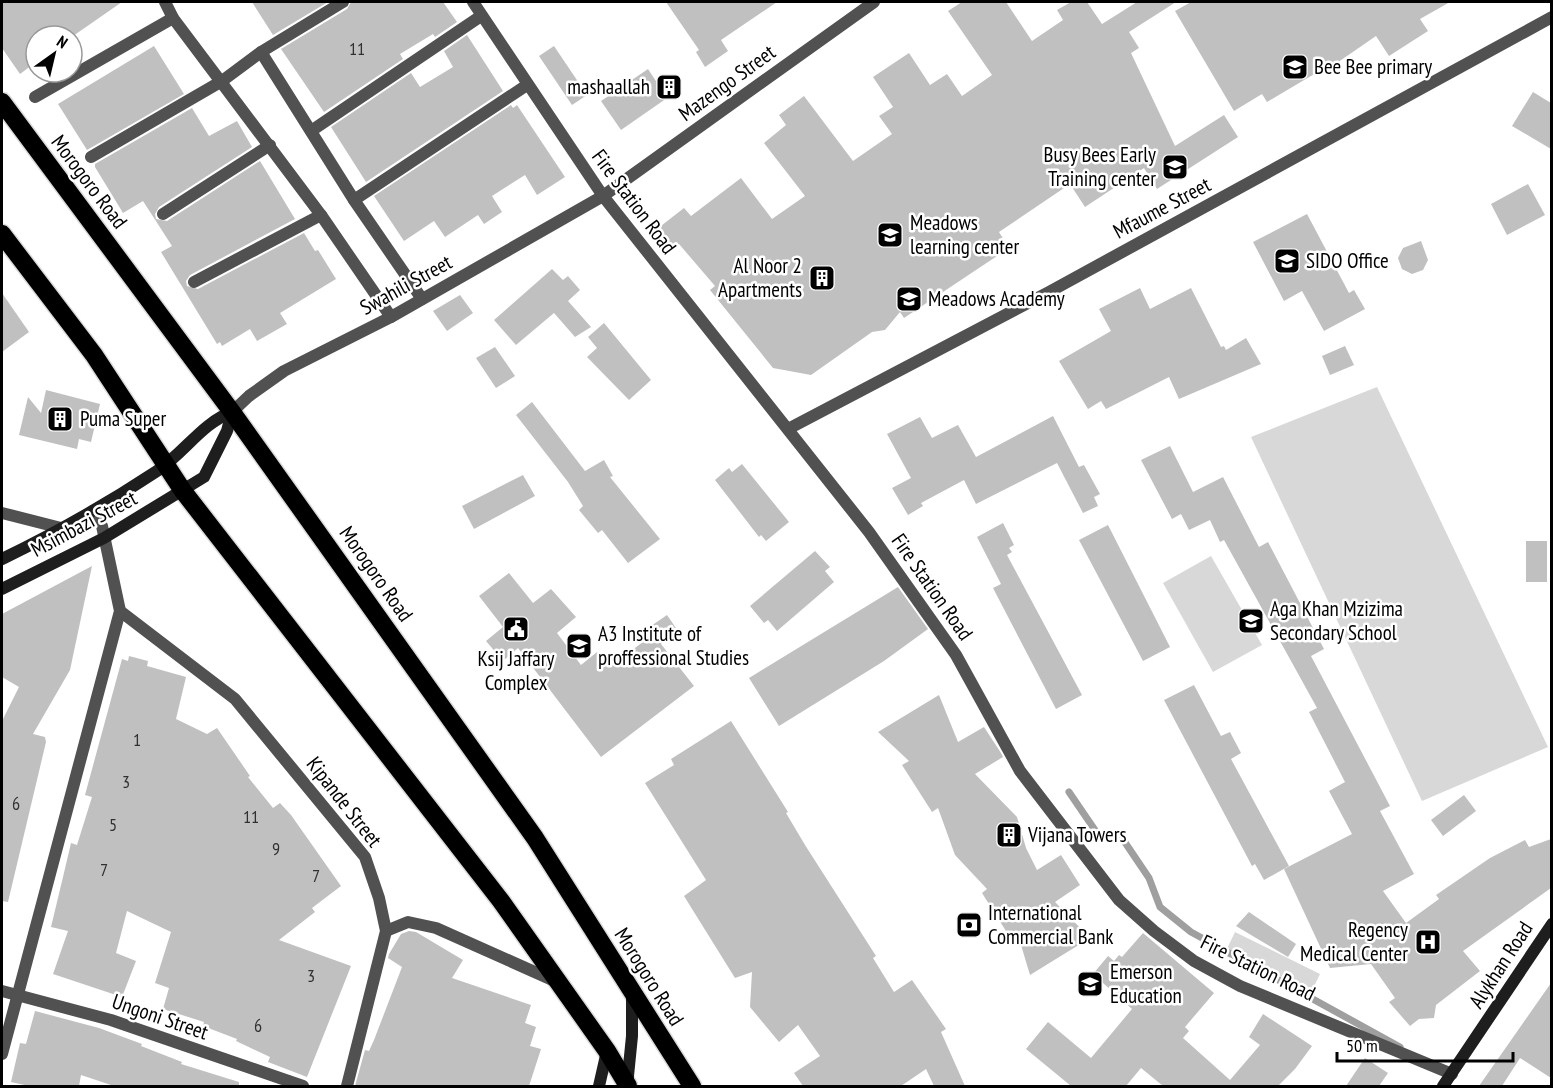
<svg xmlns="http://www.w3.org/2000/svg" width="1553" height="1088" font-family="'PT Sans Narrow',sans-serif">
	<rect width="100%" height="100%" fill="#fff"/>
	<g fill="#d8d8d8">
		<polygon points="1377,387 1548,747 1422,801 1251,437"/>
		<polygon points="1211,556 1262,645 1213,672 1163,583"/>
		<polygon points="1235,932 1320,974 1309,997 1224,955"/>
	</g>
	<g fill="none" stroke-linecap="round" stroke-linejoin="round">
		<polyline stroke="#9f9f9f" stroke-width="7" points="1069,792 1099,836 1120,835 1149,878 1160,907 1191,932 1400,1047"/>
	</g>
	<g fill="#c0c0c0">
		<polygon points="2,2 122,2 73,36 36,36 36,62 20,74 2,48"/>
		<polygon points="252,2 328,2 273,35"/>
		<polygon points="351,2 443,2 457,22 435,37 433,34 400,54 403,59 324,112 281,49 347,9"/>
		<polygon points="666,2 777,2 721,40 728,51 705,67 696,52 699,50"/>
		<polygon points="962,2 1006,2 1032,41 1063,20 1057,10 1071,2 1087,2 1102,24 1137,2 1176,2 1129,32 1139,48 1131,53 1175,146 1224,115 1238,137 1157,189 1144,168 1085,207 1070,184 999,232 1009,248 904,318 900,312 885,330 872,332 811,375 773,368 710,290 715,286 679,244 673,249 657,229 684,208 691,216 741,178 772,219 805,196 764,143 786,125 779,115 804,96 853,161 892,134 879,116 893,107 873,77 909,53 930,85 947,74 962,96 992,75 948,11"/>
		<polygon points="1191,2 1450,2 1420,19 1428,31 1389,56 1376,36 1318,76 1316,73 1267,102 1262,94 1234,111 1175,11"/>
		<polygon points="467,35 503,91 366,182 331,127 411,73 420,87 453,67 444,51"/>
		<polygon points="154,46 184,94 87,150 58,104"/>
		<polygon points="554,46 587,95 572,105 539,56"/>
		<polygon points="648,69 667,98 621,130 601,101"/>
		<polygon points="1533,92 1551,103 1551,149 1512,126"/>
		<polygon points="511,105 513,108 517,105 565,177 537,195 525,175 492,196 502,212 484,224 478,215 445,237 434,221 404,241 374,196"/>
		<polygon points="192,108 209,136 237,121 252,147 159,207 155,214 156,219 167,221 260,161 295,219 190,275 186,281 187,286 198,289 304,233 315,251 318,250 336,279 280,313 287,324 257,341 250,329 222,346 220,342 217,344 161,252 172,246 143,201 123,213 95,167 95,164"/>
		<polygon points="1528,184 1545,215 1507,235 1491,204"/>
		<polygon points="1307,214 1349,293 1354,290 1365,309 1324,331 1302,291 1284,301 1253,242"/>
		<polygon points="1421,241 1428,260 1423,270 1412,274 1402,269 1398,258 1403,248"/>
		<polygon points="552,269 563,280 568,276 580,290 568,301 591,327 575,337 554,313 516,345 494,320"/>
		<polygon points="1140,288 1150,309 1191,288 1221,347 1224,346 1226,350 1246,338 1261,364 1179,399 1169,377 1106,409 1101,401 1088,409 1059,361 1111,331 1099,309"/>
		<polygon points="2,293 29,332 2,352"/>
		<polygon points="460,295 473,313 447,331 433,311"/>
		<polygon points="604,323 651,380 629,400 587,357 597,348 588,337"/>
		<polygon points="1345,346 1354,365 1330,375 1322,356"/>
		<polygon points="495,347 515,376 496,388 476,358"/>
		<polygon points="46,390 100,404 91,442 79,439 77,449 19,435 28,397 41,413"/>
		<polygon points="532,402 585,471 604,460 613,476 610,477 660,539 628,563 602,530 598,533 579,510 583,506 568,482 516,415"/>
		<polygon points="1053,416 1079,467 1084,465 1100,494 1094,497 1098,506 1083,513 1057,463 976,504 964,480 921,503 923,506 908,515 892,488 911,478 887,434 920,417 932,438 958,425 976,457"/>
		<polygon points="1170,446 1193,492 1223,477 1259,547 1268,542 1324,649 1311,656 1390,806 1380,811 1414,874 1383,891 1406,923 1439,899 1436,895 1490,858 1525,840 1529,847 1551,839 1551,888 1463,951 1480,971 1436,1005 1434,1018 1419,1019 1410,1026 1389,1002 1395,998 1371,964 1330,968 1284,869 1352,834 1329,791 1345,782 1309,712 1317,708 1224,540 1220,542 1210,520 1189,530 1181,514 1172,519 1141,460"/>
		<polygon points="742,464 789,522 766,541 761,535 759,537 715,480 729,468 732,472"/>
		<polygon points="523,475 535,496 474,529 462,506"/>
		<polygon points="1003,523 1014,545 1009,548 1012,552 1007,555 1082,695 1056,709 993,588 1001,584 977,537"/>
		<polygon points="1108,525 1170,647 1143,661 1079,540"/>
		<rect x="1526" y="541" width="21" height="41"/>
		<polygon points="815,551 830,567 825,571 834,582 777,631 768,620 764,623 750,606"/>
		<polygon points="92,566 70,670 33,734 45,737 46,742 8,902 2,901 2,721 19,687 2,677 2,614"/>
		<polygon points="509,573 533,603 551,589 576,617 557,633 581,665 597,652 610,667 652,635 648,628 667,615 678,631 661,644 694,686 601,757 518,648 503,661 486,641 503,627 479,596"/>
		<polygon points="898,587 928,629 884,661 779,726 749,678"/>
		<polygon points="129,656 148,661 147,666 186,677 176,719 207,734 217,728 250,776 248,777 273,808 280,803 291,815 341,886 312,908 315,912 279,940 351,966 307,1077 268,1062 270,1057 236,1041 237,1039 203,1026 204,1022 163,1009 169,988 155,983 171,932 127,911 116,953 136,961 122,997 53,974 68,931 51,927 63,877 71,843 77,845 92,797 85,795 122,659 128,661"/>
		<polygon points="1194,685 1221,736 1230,732 1241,753 1231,759 1289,866 1264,880 1255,864 1252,866 1164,700"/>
		<polygon points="939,695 958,742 984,727 1001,753 1003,757 975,774 1017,817 1026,848 1037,870 1061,855 1080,885 1055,902 1090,938 1030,975 1018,935 1011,939 982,893 987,889 955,855 938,808 932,812 902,765 909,761 878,732"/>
		<polygon points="731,721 788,812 786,813 805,845 876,956 873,958 894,992 912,980 946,1029 941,1032 965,1086 934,1086 926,1069 901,1086 803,1086 794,1073 820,1056 798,1025 779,1042 750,1007 752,972 735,978 684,896 706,880 645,783 674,765 671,759"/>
		<polygon points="1464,795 1476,811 1443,836 1431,820"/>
		<polygon points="1249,912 1296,944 1288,957 1236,926"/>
		<polygon points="409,931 416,932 463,960 452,978 531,1005 525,1023 536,1027 530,1046 541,1049 529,1086 355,1086 365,1050 369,1051 374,1040 402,967 388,958 389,954 401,934"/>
		<polygon points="1143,933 1214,993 1185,1027 1189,1031 1183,1038 1230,1080 1260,1045 1249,1037 1263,1014 1312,1046 1295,1069 1278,1086 1163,1086 1141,1068 1126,1086 1071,1086 1026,1049 1048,1022 1091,1058 1132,1009 1093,974 1108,956 1114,961 1119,955 1122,957"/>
		<polygon points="1551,983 1551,1078 1520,1058 1502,1086 1479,1086"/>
		<polygon points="35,1011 99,1028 142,1044 141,1046 182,1062 181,1064 239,1082 239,1086 114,1086 81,1075 79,1086 29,1086 11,1082 20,1043 26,1044"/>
		<polygon points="1365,1058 1388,1073 1379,1086 1346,1086"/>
	</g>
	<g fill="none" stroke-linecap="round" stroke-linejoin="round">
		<g stroke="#dbdbdb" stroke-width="21">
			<g id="highway">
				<polyline points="2,102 232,412 535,838 692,1086"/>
				<polyline points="2,234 94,355 183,491 501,901 607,1051 628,1086"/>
			</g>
		</g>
		<g stroke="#515151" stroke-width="12">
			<polyline points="165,2 173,18 321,215 391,317"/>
			<polyline points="473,2 603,196 869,532 956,655 1020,771 1119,900 1154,931 1194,961 1240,986 1452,1074"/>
			<polyline points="261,52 354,200 422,299"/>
			<polyline points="35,97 173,18"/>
			<polyline points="311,131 481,16"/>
			<polyline points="91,157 222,81 261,52 343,2"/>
			<polyline points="354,200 527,85"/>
			<polyline points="163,214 270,145"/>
			<polyline points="194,282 321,215"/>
			<polyline points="232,412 249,396 284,371 391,317 603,196 874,2"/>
			<polyline points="788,429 1049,292 1552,17"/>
			<polyline points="2,513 65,529"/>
			<polyline points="120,611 235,699 365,857 379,898 386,931 347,1086"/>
			<polyline points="386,931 408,922 436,928 557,982"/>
			<polyline points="2,991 111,1020 303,1086"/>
			<polyline points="2,1054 120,611 102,526 93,511"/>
		</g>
		<g stroke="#1e1e1e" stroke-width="12">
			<path d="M2,559C56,533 107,504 157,471C184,453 202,423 232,412"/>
			<polyline points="2,589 104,538 204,477 227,431 232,412"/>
			<polyline points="599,1086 607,1051"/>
			<polyline points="627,1086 632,1036 632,994"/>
			<polyline points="1443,1086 1552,924"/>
		</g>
		<use href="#highway" stroke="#000" stroke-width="18"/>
	</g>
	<defs>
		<g id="school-square" transform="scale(1.35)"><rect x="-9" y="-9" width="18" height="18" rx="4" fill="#000" stroke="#fff"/><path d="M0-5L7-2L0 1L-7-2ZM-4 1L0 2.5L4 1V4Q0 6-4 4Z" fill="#fff"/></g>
		<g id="building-square" transform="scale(1.35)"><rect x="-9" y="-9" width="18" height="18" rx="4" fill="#000" stroke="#fff"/><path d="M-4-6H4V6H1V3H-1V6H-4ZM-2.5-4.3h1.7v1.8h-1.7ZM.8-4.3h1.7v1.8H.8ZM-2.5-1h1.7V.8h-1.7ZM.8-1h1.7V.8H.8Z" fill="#fff"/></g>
		<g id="university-square" transform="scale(1.35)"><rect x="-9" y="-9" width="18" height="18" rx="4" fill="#000" stroke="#fff"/><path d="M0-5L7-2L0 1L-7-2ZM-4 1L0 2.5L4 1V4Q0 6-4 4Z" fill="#fff"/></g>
		<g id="civic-square" transform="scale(1.35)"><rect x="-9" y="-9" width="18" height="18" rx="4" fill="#000" stroke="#fff"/><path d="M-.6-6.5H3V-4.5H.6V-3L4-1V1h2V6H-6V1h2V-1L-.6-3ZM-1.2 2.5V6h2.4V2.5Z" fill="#fff"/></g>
		<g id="bank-square" transform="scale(1.35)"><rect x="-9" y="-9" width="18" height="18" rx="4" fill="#000" stroke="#fff"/><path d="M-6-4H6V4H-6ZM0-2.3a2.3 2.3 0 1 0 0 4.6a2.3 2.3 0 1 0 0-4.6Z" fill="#fff"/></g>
		<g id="hospital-square" transform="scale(1.35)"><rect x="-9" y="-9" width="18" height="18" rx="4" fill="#000" stroke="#fff"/><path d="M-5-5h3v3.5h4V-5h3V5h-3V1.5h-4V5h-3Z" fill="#fff"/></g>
	</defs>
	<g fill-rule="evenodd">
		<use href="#school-square" x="1295" y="67"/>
		<use href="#building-square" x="669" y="87"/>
		<use href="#school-square" x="1175" y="167"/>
		<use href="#school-square" x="890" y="235"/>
		<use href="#university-square" x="1287" y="261"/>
		<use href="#building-square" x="822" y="278"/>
		<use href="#school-square" x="909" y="299"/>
		<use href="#building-square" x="60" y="419"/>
		<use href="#school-square" x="1251" y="621"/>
		<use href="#civic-square" x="516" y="629"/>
		<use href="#university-square" x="579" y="646"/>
		<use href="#building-square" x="1009" y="835"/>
		<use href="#bank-square" x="969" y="925"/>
		<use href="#hospital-square" x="1428" y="942"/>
		<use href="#school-square" x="1090" y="984"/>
	</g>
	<g text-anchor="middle" stroke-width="5" stroke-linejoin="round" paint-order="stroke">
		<g font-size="18" fill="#303030">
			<text x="357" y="55">11</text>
			<text x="137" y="746">1</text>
			<text x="126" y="788">3</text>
			<text x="16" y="810">6</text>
			<text x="251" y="823">11</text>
			<text x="113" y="831">5</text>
			<text x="276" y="855">9</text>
			<text x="104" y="876">7</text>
			<text x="316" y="882">7</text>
			<text x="311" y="982">3</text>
			<text x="258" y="1032">6</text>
		</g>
		<g font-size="21" fill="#000" stroke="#fff" text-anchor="start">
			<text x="1314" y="74">Bee Bee primary</text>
			<text x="650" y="94" text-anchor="end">mashaallah</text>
			<text x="1156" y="162" text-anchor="end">Busy Bees Early<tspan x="1156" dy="24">Training center</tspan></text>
			<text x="910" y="230">Meadows<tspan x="910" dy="24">learning center</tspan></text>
			<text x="1306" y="268">SIDO Office</text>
			<text x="802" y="273" text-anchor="end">Al Noor 2<tspan x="802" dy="24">Apartments</tspan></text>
			<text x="928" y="306">Meadows Academy</text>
			<text x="80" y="426">Puma Super</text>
			<text x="1270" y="616">Aga Khan Mzizima<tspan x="1270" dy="24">Secondary School</tspan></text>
			<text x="598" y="641">A3 Institute of<tspan x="598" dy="24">proffessional Studies</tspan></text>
			<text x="516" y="666" text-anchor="middle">Ksij Jaffary<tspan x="516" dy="24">Complex</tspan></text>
			<text x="1028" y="842">Vijana Towers</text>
			<text x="988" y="920">International<tspan x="988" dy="24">Commercial Bank</tspan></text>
			<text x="1408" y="937" text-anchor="end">Regency<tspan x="1408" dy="24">Medical Center</tspan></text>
			<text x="1110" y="979">Emerson<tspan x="1110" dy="24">Education</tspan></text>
		</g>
		<g font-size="21" fill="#000" stroke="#fff">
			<text transform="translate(727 83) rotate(-36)" y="7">Mazengo Street</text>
			<text transform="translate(89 182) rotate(53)" y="7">Morogoro Road</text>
			<text transform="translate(634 202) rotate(53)" y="7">Fire Station Road</text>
			<text transform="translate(1162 208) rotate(-28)" y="7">Mfaume Street</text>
			<text transform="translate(406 285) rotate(-29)" y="7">Swahili Street</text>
			<text transform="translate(84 524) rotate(-28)" y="7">Msimbazi Street</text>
			<text transform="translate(376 574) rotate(55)" y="7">Morogoro Road</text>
			<text transform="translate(932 587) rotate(55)" y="7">Fire Station Road</text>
			<text transform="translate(344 802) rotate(52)" y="7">Kipande Street</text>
			<text transform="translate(1501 965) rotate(-57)" y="7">Alykhan Road</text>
			<text transform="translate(1258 968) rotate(26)" y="7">Fire Station Road</text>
			<text transform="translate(649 977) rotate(58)" y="7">Morogoro Road</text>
			<text transform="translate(160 1017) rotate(19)" y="7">Ungoni Street</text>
		</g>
	</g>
	<rect width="1553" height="1088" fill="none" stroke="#000000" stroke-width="6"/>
	<g transform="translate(54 54) rotate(34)"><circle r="28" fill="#ffffff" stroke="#999999" stroke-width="1.5"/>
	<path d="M0-4.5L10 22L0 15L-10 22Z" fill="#000000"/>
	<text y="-9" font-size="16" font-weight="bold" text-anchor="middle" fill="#000000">N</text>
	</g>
	<path d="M1337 1052v9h176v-9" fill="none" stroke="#000000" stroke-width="3"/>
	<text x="1346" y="1052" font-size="18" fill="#000000" stroke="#ffffff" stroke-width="4.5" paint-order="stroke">50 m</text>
</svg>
